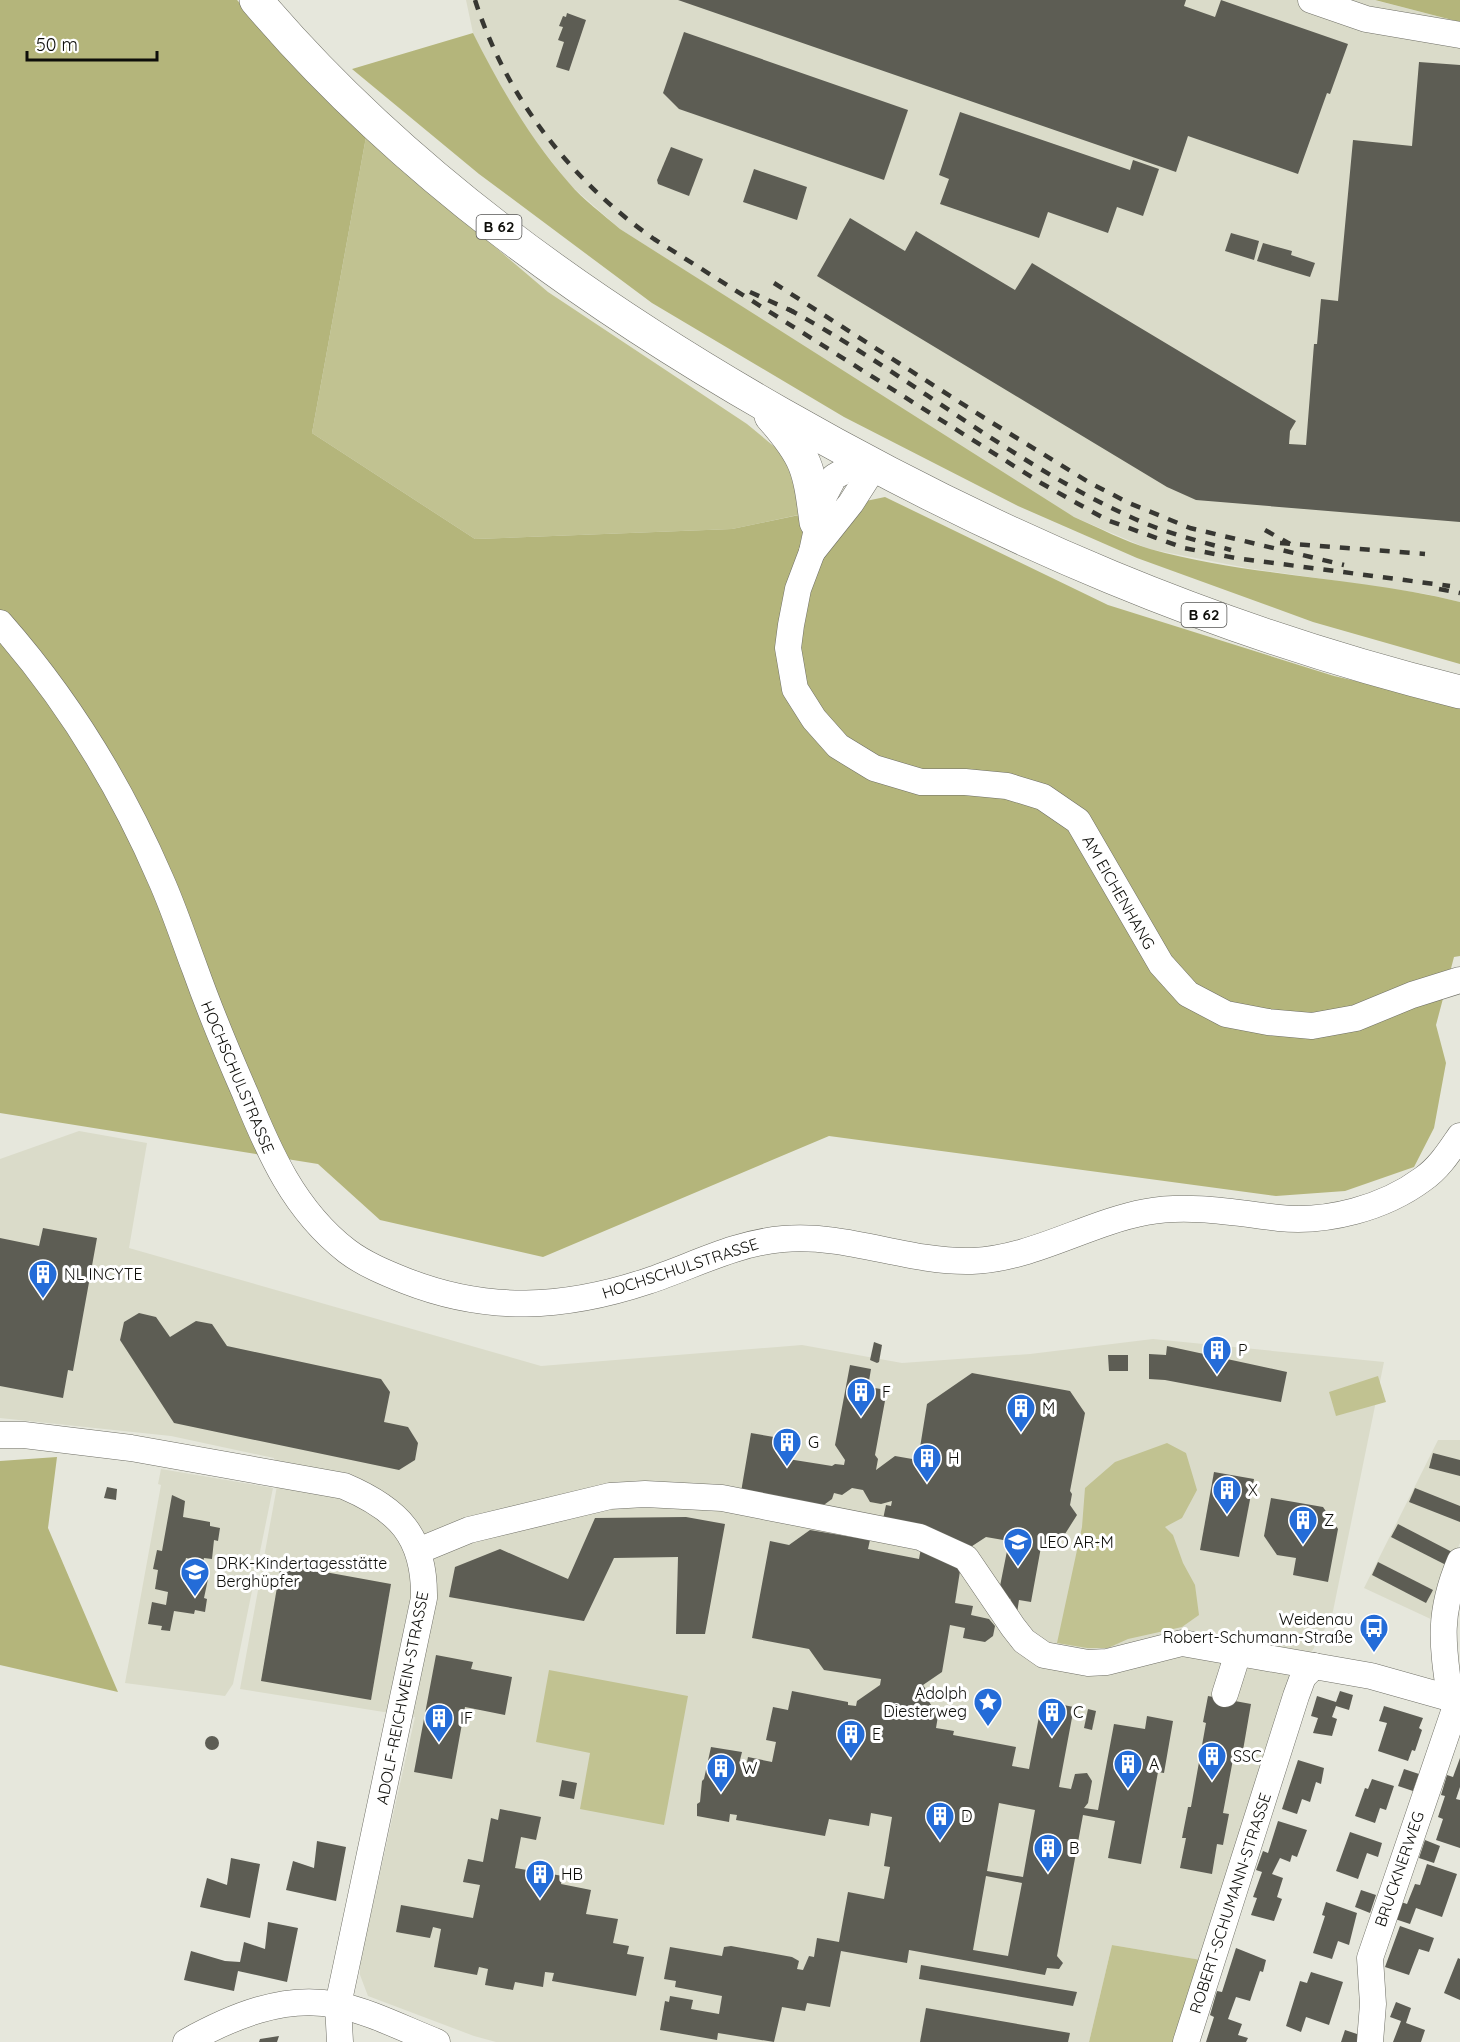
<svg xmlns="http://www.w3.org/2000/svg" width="1460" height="2042" font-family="Quicksand,sans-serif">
	<rect width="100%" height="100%" fill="#e6e7dc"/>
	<g fill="#dadbc9">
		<polygon points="466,0 1374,0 1460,22 1460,602 1426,594 1247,568 1149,549 1074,517 1054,506 620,229 570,185 530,134 499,85 473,33"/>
		<polygon points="79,1131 147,1143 129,1248 541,1366 802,1345 902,1363 1030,1354 1153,1339 1384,1362 1332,1616 1298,1676 1206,1961 1112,1945 1089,2042 496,2042 474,2036 368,1996 360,1975 360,1962 415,1717 240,1689 277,1486 274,1458 171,1436 0,1418 0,1159"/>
		<polygon points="1438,1440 1460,1440 1460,1543 1441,1586 1435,1621 1364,1588"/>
		<polygon points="161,1469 273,1488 233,1684 225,1696 125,1683 161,1485 158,1484"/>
	</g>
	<g fill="#c1c291">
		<polygon points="366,137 548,292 747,424 788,458 798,486 798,515 732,529 475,539 312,433"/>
		<polygon points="1378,1376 1386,1402 1336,1416 1329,1392"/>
		<polygon points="1167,1443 1186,1453 1197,1490 1182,1518 1165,1527 1173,1535 1183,1563 1195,1585 1199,1615 1182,1627 1128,1639 1108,1648 1087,1648 1057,1643 1082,1527 1085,1488 1115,1462"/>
		<polygon points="549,1670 688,1696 664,1825 580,1809 590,1753 536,1742"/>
		<polygon points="1112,1945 1201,1960 1174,2042 1089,2042"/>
	</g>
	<g fill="#b4b57b">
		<polygon points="0,0 237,0 366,137 312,433 475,539 732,529 885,497 1108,605 1334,676 1460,705 1460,956 1454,957 1436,1025 1446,1063 1434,1128 1414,1167 1345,1191 1276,1196 829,1136 543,1257 380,1220 318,1164 0,1113"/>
		<polygon points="1375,0 1460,0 1460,22"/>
		<path d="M473,33C500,87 529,137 569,183C583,200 603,214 620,229L1074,517C1099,528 1124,541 1150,549C1251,577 1358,577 1460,602V664L1313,622L1137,558L1018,506L844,417L652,303L479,174L352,69Z"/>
		<polygon points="57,1457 48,1528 118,1692 0,1665 0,1461"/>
	</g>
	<g fill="#5d5d54" fill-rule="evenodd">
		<polygon points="678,0 1186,0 1184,6 1215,17 1221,0 1348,44 1330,94 1327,93 1298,174 1188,136 1176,172"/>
		<polygon points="567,13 586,20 569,71 556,67 564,42 558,40 563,27 559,26 563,16 566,17"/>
		<polygon points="684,32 908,110 884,180 679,109 663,93"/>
		<polygon points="1419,62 1460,65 1460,522 1196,500 1167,487 817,276 850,218 905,251 916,231 1015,290 1032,263 1296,421 1290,431 1289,444 1306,445 1314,344 1317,344 1321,299 1338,301 1353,140 1412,146"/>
		<polygon points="960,112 1130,170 1133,160 1159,169 1143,216 1117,207 1108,233 1048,212 1039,238 940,204 949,179 939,175"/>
		<polygon points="671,147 703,159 689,196 658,184 657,180"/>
		<polygon points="754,169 807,187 797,220 743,202"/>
		<polygon points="1231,233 1259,241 1254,260 1225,251"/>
		<polygon points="1263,243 1292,251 1291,255 1315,263 1310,277 1257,261"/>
		<polygon points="43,1228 97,1238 73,1371 68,1370 63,1398 0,1386 0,1238 39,1246"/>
		<polygon points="139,1313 156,1317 170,1337 196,1321 212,1324 227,1346 381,1379 390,1392 384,1422 408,1427 418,1443 415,1460 399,1470 174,1423 120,1340 124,1322"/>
		<polygon points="874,1342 882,1345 879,1362 877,1363 870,1360"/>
		<polygon points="1167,1346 1287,1372 1281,1402 1165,1380 1149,1379 1149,1354 1166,1355"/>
		<polygon points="1108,1355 1128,1355 1128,1371 1109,1371"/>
		<path d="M850,1365L871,1369L868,1387L887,1390L875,1455L878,1459L876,1470L895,1456L918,1460L927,1404L972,1373L1070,1391L1085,1413L1070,1491L1072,1494L1070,1505L1077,1515L1065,1534H1062L1041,1547L1031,1602L1019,1600L1017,1613L1009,1611L1011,1599L998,1596L1009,1541L986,1537L963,1552L955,1603L973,1606L971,1615L989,1619L995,1626L993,1636L985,1642L963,1638L965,1628L950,1625L942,1672L923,1685L929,1694L928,1700L938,1716L936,1728L954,1731L953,1735L1016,1747L1012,1766L1029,1769L1042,1701L1074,1707L1059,1787L1071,1789L1075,1774L1087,1773L1092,1781L1088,1803L1084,1808L1098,1810L1114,1724L1145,1729L1147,1716L1173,1721L1164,1773L1158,1772L1141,1864L1108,1858L1115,1821L1083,1815L1057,1956L1063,1963L1059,1969L1047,1968L1045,1975L909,1950L907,1963L841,1951L830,2007L807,2003L805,2011L782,2007L774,2042L718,2033L717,2040L660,2030L665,2001L669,2002L670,1996L693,2000L691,2009L719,2014L722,1996L675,1987L676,1981L664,1979L670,1947L722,1956L724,1947L731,1946L792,1957L799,1961L797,1969L803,1970L809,1956L814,1957L817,1938L839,1942L848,1892L884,1899L890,1867L884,1866L892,1817L871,1813L869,1826L829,1819L825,1836L736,1820L737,1815L730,1814L729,1822L697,1816V1804L700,1802L702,1781L704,1779L711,1747L742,1752L740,1760L747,1762L748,1757L772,1762L776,1742L766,1740L773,1707L788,1710L792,1691L848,1702V1705L856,1706L857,1701L880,1685L881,1679L824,1670L809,1649L752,1638L770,1541L789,1545L810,1530L870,1540L868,1549L919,1559L925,1526L883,1519L886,1505L891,1506L892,1501L881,1504L870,1502L863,1490L852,1488L842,1495L834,1493L832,1499L821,1507L741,1492L751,1433L792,1440L788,1459L832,1466L835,1464L844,1465L845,1460L835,1445ZM999,1803L1035,1810L1023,1877L987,1871ZM986,1876L1022,1883L1008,1956L973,1950Z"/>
		<polygon points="1433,1453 1460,1460 1460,1476 1429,1468"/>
		<polygon points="1214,1472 1254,1479 1239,1557 1200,1550"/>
		<polygon points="107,1487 117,1489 116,1500 104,1498"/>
		<polygon points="1415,1488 1460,1506 1460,1522 1409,1502"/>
		<polygon points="172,1495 185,1501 183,1517 210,1522 210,1526 220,1528 218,1541 214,1540 212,1559 204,1558 203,1562 186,1558 183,1571 201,1574 200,1578 208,1579 204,1598 207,1599 205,1612 195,1610 194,1614 174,1611 170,1631 161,1630 162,1626 148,1624 152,1602 166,1605 168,1592 155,1589 158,1570 153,1569 157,1550 162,1551"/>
		<polygon points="1271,1498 1323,1507 1338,1529 1328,1582 1293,1575 1296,1558 1277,1555 1264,1536"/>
		<polygon points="686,1517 725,1524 705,1634 676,1634 678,1557 614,1558 584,1621 449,1597 455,1567 500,1549 568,1579 595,1518"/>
		<polygon points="1398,1524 1452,1552 1446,1565 1391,1537"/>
		<polygon points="1378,1562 1433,1590 1426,1603 1372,1575"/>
		<polygon points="281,1564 391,1584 371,1700 261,1681"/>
		<polygon points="436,1655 473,1662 471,1669 512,1677 505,1715 465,1707 452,1779 414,1772"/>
		<polygon points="1340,1691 1353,1695 1349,1710 1336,1706 1332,1717 1337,1719 1332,1736 1313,1733 1318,1718 1311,1716 1317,1696 1336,1702"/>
		<polygon points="1208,1696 1251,1704 1242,1756 1234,1754 1223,1813 1229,1814 1223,1845 1217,1844 1212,1874 1180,1868 1186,1838 1182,1838 1188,1807 1191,1807 1206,1723 1203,1722"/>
		<polygon points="1384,1706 1423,1718 1419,1728 1422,1730 1415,1751 1412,1750 1408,1761 1378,1751 1387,1723 1379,1721"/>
		<polygon points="1088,1709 1096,1711 1092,1730 1084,1728"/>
		<circle cx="212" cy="1743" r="7"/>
		<polygon points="1460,1758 1460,1787 1456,1799 1460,1800 1460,1848 1436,1840 1443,1819 1438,1817 1445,1796 1441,1795 1447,1775 1453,1777"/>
		<polygon points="1298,1760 1324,1768 1321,1784 1316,1782 1310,1802 1302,1799 1297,1814 1282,1809"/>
		<polygon points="1404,1769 1419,1774 1413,1791 1398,1786"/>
		<polygon points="1372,1779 1394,1786 1386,1810 1380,1808 1375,1823 1355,1816 1365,1788 1368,1789"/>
		<polygon points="562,1780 577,1783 574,1799 559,1796"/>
		<polygon points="500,1809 541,1817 536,1840 521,1837 515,1868 563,1876 561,1884 591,1890 586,1914 618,1919 613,1943 629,1946 627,1954 644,1957 636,1996 552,1981 554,1973 545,1972 543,1987 515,1982 513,1990 485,1985 488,1969 479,1967 477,1975 434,1967 441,1929 433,1927 430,1938 396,1932 401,1905 473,1918 480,1885 463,1882 468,1859 483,1862 491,1818 498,1820"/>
		<polygon points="1278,1821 1307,1830 1297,1857 1292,1855 1290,1862 1280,1858 1272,1874 1283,1878 1277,1897 1282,1899 1274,1921 1251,1915 1257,1898 1253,1897 1262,1872 1256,1870 1263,1851 1268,1853"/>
		<polygon points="1350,1832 1382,1843 1378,1857 1367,1853 1358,1879 1336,1871"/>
		<polygon points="1425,1840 1440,1846 1434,1863 1419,1858"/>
		<polygon points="317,1841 346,1847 336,1901 286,1890 293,1861 314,1868"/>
		<polygon points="231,1858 260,1864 250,1918 200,1907 207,1878 227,1885"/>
		<polygon points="1427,1864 1457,1874 1442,1917 1416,1908 1410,1924 1395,1919 1401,1902 1407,1904 1415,1884 1420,1885"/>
		<polygon points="1361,1890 1376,1895 1370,1913 1355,1907"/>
		<polygon points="1326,1902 1357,1913 1349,1945 1338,1941 1332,1959 1313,1953 1325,1916 1322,1915"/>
		<polygon points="268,1922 298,1928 287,1982 238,1971 234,1991 184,1980 191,1951 225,1961 240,1962 244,1942 265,1949"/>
		<polygon points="1400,1926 1434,1938 1429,1952 1419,1949 1409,1975 1385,1967"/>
		<polygon points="1236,1948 1266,1960 1263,1972 1260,1971 1250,2001 1236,1997 1228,2019 1242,2024 1238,2035 1248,2038 1246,2042 1206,2042 1214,2017 1210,2015 1217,1991 1222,1992"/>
		<polygon points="1458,1958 1460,1959 1460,2000 1444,1993"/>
		<polygon points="921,1965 1077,1992 1073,2006 919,1979"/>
		<polygon points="1311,1972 1343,1982 1329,2025 1306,2017 1301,2032 1286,2026 1300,1981 1307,1983"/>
		<polygon points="1396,2002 1411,2008 1406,2023 1425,2030 1421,2042 1393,2042 1401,2021 1390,2017"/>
		<polygon points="926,2008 1070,2033 1068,2042 920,2042"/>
		<polygon points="1345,2030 1360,2035 1357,2042 1341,2042"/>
		<polygon points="279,2036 277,2042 259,2042 260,2039"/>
	</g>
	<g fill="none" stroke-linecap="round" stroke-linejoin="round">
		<g stroke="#6f6f66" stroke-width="27">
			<g id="minor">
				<polyline points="1311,0 1366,19 1460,35"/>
				<polyline points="874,467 846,470 834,477 824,496 812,552 798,589 791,625 788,648 795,689 814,719 838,746 874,768 921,782 965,782 1007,786 1043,797 1078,821 1161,964 1188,994 1226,1014 1268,1022 1312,1026 1356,1018 1412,995 1460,980"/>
				<polyline points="812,552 851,503 874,467"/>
				<path d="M0,623C67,699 121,787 161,880C174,909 184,940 195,969C210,1011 227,1052 245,1093C269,1152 294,1210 347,1251C364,1264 386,1273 406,1281C488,1313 564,1309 648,1281C693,1266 735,1243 783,1239C847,1233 908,1263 972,1261C1032,1259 1087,1223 1146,1212C1189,1204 1236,1213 1279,1218C1327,1223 1384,1208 1423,1179C1439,1168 1449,1152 1460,1136"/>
				<path d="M0,1435H24L131,1448L344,1486C398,1509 425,1536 424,1598L338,2005L340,2042"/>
				<polyline points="418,1551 469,1530 610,1496 645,1494 722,1498 920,1537 966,1558 1013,1627 1024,1641 1044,1655 1088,1663 1107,1662 1182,1643 1371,1676 1460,1701"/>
				<polyline points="1225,1694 1238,1653"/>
				<path d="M1450,1697C1442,1643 1438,1613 1460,1561"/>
				<path d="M186,2042C231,2017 284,1994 337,2005C369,2011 406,2030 437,2042"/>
				<polyline points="1186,2042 1296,1696 1303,1677 1314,1666"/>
				<polyline points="1370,2042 1373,2004 1370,1958 1458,1700"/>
			</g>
		</g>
		<g stroke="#6f6f66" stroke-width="34">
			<g id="major">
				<path d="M256,0C401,171 588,304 781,414C998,538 1217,632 1460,692"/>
				<path d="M771,416C808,458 809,469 816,522"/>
			</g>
		</g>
		<use href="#minor" stroke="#fff" stroke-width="26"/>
		<use href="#major" stroke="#fff" stroke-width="33"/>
		<g stroke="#373732" stroke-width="4.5" stroke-dasharray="10 10" stroke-linecap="butt">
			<path d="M475,0C506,97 571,181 654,239L1041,483L1107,520L1184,548L1235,558L1450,586"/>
			<polyline points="774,283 986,419 1090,483 1129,503 1190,528 1344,565"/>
			<polyline points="750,292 794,312"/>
			<path d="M788,309C907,373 1012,464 1135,519C1166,533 1199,541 1231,550"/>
			<polyline points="1265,530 1290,544"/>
			<polyline points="1280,543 1425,554"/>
			<polyline points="1439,589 1460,593"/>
		</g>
	</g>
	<defs>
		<g id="building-pin" transform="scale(1.5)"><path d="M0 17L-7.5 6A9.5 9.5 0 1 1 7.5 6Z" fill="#246cd8" stroke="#fff"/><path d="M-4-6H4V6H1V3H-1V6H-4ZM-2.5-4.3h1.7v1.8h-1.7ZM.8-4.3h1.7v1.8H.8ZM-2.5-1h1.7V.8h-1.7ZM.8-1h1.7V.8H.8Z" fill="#fff"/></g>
		<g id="university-pin" transform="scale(1.5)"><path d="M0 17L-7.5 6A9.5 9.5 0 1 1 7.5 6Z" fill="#246cd8" stroke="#fff"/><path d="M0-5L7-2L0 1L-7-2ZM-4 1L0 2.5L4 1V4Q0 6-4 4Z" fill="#fff"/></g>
		<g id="school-pin" transform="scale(1.5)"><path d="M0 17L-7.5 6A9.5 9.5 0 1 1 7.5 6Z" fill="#246cd8" stroke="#fff"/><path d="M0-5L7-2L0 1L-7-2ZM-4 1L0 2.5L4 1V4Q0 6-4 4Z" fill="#fff"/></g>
		<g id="bus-pin" transform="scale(1.5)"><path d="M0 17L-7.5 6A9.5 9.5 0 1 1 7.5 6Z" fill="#246cd8" stroke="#fff"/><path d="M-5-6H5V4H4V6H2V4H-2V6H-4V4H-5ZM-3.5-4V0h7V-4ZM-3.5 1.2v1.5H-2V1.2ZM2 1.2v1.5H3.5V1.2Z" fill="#fff"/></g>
		<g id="sight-pin" transform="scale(1.5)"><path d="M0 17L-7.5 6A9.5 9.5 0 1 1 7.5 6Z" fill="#246cd8" stroke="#fff"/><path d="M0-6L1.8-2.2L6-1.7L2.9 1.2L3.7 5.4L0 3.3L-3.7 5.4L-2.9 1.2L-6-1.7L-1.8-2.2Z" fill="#fff"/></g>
	</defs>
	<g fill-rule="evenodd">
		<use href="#building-pin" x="43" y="1274"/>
		<use href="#building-pin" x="1217" y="1350"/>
		<use href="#building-pin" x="861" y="1392"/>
		<use href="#building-pin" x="1021" y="1408"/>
		<use href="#building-pin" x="787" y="1442"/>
		<use href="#building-pin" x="927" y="1458"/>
		<use href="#building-pin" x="1227" y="1490"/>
		<use href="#building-pin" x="1303" y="1520"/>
		<use href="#university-pin" x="1018" y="1542"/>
		<use href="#school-pin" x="195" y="1572"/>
		<use href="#bus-pin" x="1374" y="1628"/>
		<use href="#sight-pin" x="988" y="1702"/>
		<use href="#building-pin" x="1052" y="1712"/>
		<use href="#building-pin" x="439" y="1718"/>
		<use href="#building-pin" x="851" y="1734"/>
		<use href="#building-pin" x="1212" y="1756"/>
		<use href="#building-pin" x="1128" y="1764"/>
		<use href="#building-pin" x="721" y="1768"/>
		<use href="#building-pin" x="940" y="1816"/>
		<use href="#building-pin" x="1048" y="1848"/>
		<use href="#building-pin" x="540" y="1874"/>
	</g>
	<g text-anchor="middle" stroke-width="6" stroke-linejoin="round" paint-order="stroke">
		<g fill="#fff" stroke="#565654" stroke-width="1.5">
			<rect x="476.5" y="215" width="45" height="24" rx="4.5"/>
			<rect x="1181.5" y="603" width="45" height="24" rx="4.5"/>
		</g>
		<g font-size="15" font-weight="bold" fill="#0e0e0a">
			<text x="499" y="232">B 62</text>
			<text x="1204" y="620">B 62</text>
		</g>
		<g font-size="16" fill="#0e0e0a" stroke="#fff">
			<text transform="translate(1119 892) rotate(60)" y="6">AM EICHENHANG</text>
			<text transform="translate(238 1077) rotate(67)" y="6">HOCHSCHULSTRASSE</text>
			<text transform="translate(680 1268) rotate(-18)" y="6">HOCHSCHULSTRASSE</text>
			<text transform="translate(402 1698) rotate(-79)" y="6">ADOLF-REICHWEIN-STRASSE</text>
			<text transform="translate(1399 1869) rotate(-71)" y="6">BRUCKNERWEG</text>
			<text transform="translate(1230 1903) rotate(-72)" y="6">ROBERT-SCHUMANN-STRASSE</text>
		</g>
		<g font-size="16" fill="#0e0e0a" stroke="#fff" text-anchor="start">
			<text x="64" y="1280">NL INCYTE</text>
			<text x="1238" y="1356">P</text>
			<text x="882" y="1398">F</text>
			<text x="1042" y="1414">M</text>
			<text x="808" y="1448">G</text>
			<text x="948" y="1464">H</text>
			<text x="1248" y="1496">X</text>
			<text x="1324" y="1526">Z</text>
			<text x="1039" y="1548">LEO AR-M</text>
			<text x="216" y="1569">DRK-Kindertagesstätte<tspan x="216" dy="18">Berghüpfer</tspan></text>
			<text x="1353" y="1625" text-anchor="end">Weidenau<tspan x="1353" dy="18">Robert-Schumann-Straße</tspan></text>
			<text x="967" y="1699" text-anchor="end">Adolph<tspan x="967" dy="18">Diesterweg</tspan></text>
			<text x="1073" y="1718">C</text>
			<text x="460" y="1724">IF</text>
			<text x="872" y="1740">E</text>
			<text x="1233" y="1762">SSC</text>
			<text x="1149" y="1770">A</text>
			<text x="742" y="1774">W</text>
			<text x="961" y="1822">D</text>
			<text x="1069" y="1854">B</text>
			<text x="561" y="1880">HB</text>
		</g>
	</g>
	<path d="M27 51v9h130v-9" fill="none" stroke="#0e0e0a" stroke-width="3"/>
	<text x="36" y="51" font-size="18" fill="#0e0e0a" stroke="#ffffff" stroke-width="4.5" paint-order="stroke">50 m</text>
</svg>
